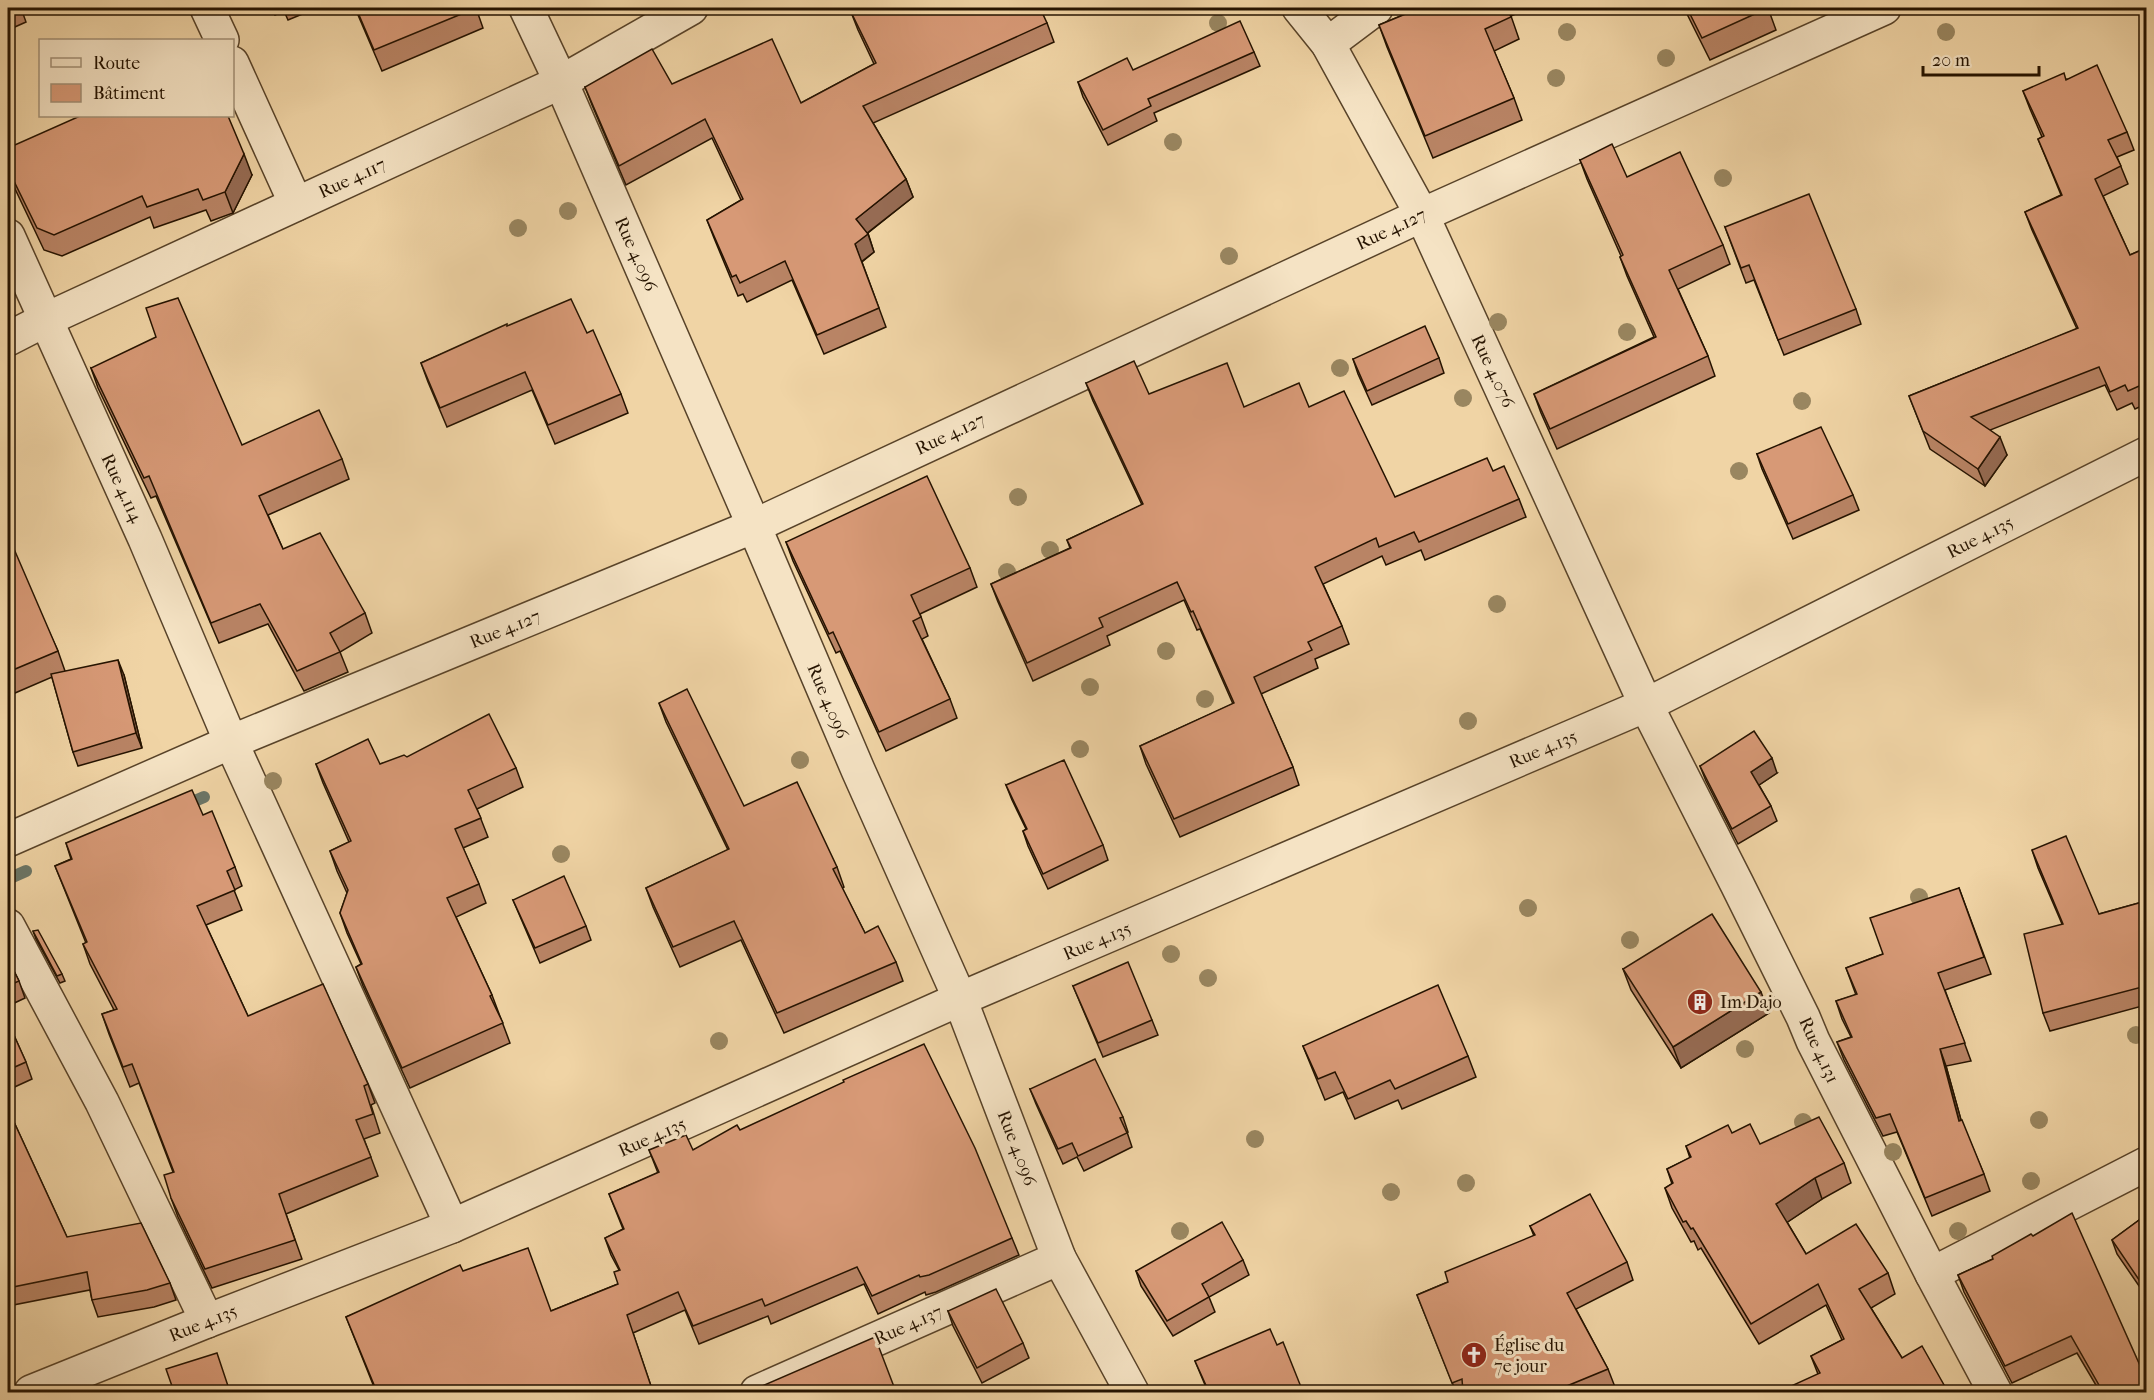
<svg xmlns="http://www.w3.org/2000/svg" width="2154" height="1400" font-family="'IM FELL French Canon',serif">
	<rect width="100%" height="100%" fill="#f0d4a5"/>
	<filter id="stains"><feTurbulence type="fractalNoise" baseFrequency=".00333" numOctaves="4"/><feColorMatrix values="0 0 0 0 .2 0 0 0 0 .09 0 0 0 0 .02 0 0 0 .5 -.17"/></filter>
	<radialGradient id="worn" r=".72"><stop offset=".6" stop-color="#630" stop-opacity="0"/><stop offset="1" stop-color="#630" stop-opacity=".3"/></radialGradient>
	<g fill="none" stroke-linecap="round" stroke-linejoin="round">
		<g stroke="#6b7667" stroke-width="12">
			<polyline points="183,806 204,797"/>
			<polyline points="8,879 26,871"/>
		</g>
		<g stroke="#584329" stroke-width="36">
			<g id="minor">
				<polyline points="207,8 222,40"/>
				<polyline points="526,8 561,82 754,526 858,770 960,999 1059,1258 1132,1392"/>
				<polyline points="1299,8 1328,44 1422,215 1646,705 1737,884 1803,1017 1813,1041 1932,1274 1995,1392"/>
				<polyline points="1328,44 1376,8"/>
				<polyline points="232,63 296,204"/>
				<polyline points="8,236 145,539 231,742 452,1226"/>
				<polyline points="8,339 45,320 561,82 691,8"/>
				<polyline points="8,840 231,742 754,526 1422,215 1884,8"/>
				<polyline points="8,926 102,1102 207,1321"/>
				<polyline points="1932,1274 2146,1164"/>
				<polyline points="31,1392 207,1321 452,1226 960,999 1646,705 2146,454"/>
				<polyline points="757,1392 1059,1258"/>
			</g>
		</g>
		<use href="#minor" stroke="#f5e3c4" stroke-width="33"/>
	</g>
	<g fill="#998660">
		<circle cx="1218" cy="23" r="9"/>
		<circle cx="1567" cy="32" r="9"/>
		<circle cx="1946" cy="32" r="9"/>
		<circle cx="1666" cy="58" r="9"/>
		<circle cx="1556" cy="78" r="9"/>
		<circle cx="1173" cy="142" r="9"/>
		<circle cx="1723" cy="178" r="9"/>
		<circle cx="568" cy="211" r="9"/>
		<circle cx="518" cy="228" r="9"/>
		<circle cx="1229" cy="256" r="9"/>
		<circle cx="1498" cy="322" r="9"/>
		<circle cx="1627" cy="332" r="9"/>
		<circle cx="1340" cy="368" r="9"/>
		<circle cx="1463" cy="398" r="9"/>
		<circle cx="1802" cy="401" r="9"/>
		<circle cx="1739" cy="471" r="9"/>
		<circle cx="1018" cy="497" r="9"/>
		<circle cx="1050" cy="550" r="9"/>
		<circle cx="1007" cy="572" r="9"/>
		<circle cx="1497" cy="604" r="9"/>
		<circle cx="1166" cy="651" r="9"/>
		<circle cx="1090" cy="687" r="9"/>
		<circle cx="1205" cy="699" r="9"/>
		<circle cx="1468" cy="721" r="9"/>
		<circle cx="1080" cy="749" r="9"/>
		<circle cx="800" cy="760" r="9"/>
		<circle cx="273" cy="781" r="9"/>
		<circle cx="561" cy="854" r="9"/>
		<circle cx="1919" cy="897" r="9"/>
		<circle cx="1528" cy="908" r="9"/>
		<circle cx="1630" cy="940" r="9"/>
		<circle cx="1171" cy="954" r="9"/>
		<circle cx="1208" cy="978" r="9"/>
		<circle cx="2136" cy="1035" r="9"/>
		<circle cx="719" cy="1041" r="9"/>
		<circle cx="1745" cy="1049" r="9"/>
		<circle cx="2039" cy="1120" r="9"/>
		<circle cx="1803" cy="1122" r="9"/>
		<circle cx="1255" cy="1139" r="9"/>
		<circle cx="1893" cy="1152" r="9"/>
		<circle cx="2031" cy="1181" r="9"/>
		<circle cx="1466" cy="1183" r="9"/>
		<circle cx="1391" cy="1192" r="9"/>
		<circle cx="1180" cy="1231" r="9"/>
		<circle cx="1958" cy="1231" r="9"/>
	</g>
	<g fill="#b98465" stroke="#251300" stroke-width="1.5">
		<polygon points="8,8 21,8 26,22 8,30"/>
		<polygon points="271,8 317,8 288,20 284,11 275,15"/>
		<polygon points="355,8 476,8 483,28 382,71"/>
		<polygon points="1420,8 1529,8 1511,16 1519,39 1494,51 1514,98 1522,120 1433,158 1387,47 1379,25"/>
		<polygon points="1684,8 1768,8 1776,30 1710,60"/>
		<polygon points="851,12 1047,23 1054,42 873,123 906,179 913,197 868,233 874,252 862,262 886,327 824,354 792,280 747,302 743,294 738,296 714,238 707,220 741,200 712,138 626,185 592,105 585,87 672,84 801,103 874,64 858,30"/>
		<polygon points="1254,52 1260,66 1154,113 1157,121 1108,145 1083,97 1078,82 1133,70"/>
		<polygon points="2067,79 2127,132 2134,150 2117,157 2128,184 2103,196 2130,255 2146,248 2146,404 2135,409 2132,403 2117,410 2105,385 1990,430 2007,455 1985,486 1930,449 1909,396 2077,329 2032,230 2025,212 2061,195 2045,156 2038,139 2042,137 2030,109 2023,91"/>
		<polygon points="8,148 252,175 233,213 211,221 206,210 154,228 150,217 62,256 44,250 8,174"/>
		<polygon points="1580,160 1627,177 1723,245 1730,264 1678,289 1708,356 1715,376 1557,449 1541,413 1534,394 1654,337 1627,276 1620,257 1621,256 1587,179"/>
		<polygon points="1725,227 1856,309 1861,324 1784,355 1754,280 1746,283"/>
		<polygon points="507,326 587,333 621,394 628,413 555,444 532,390 447,427 428,382 421,363"/>
		<polygon points="1439,358 1444,373 1372,405 1358,374 1353,359"/>
		<polygon points="91,368 242,445 342,459 349,479 268,515 283,549 365,613 372,633 340,652 348,672 304,691 268,624 219,643 156,496 151,498 98,388"/>
		<polygon points="1086,383 1149,394 1244,407 1309,407 1395,497 1493,471 1519,499 1526,517 1425,560 1421,550 1386,565 1382,556 1323,584 1342,626 1349,644 1315,659 1318,668 1261,694 1293,767 1299,785 1180,837 1146,764 1140,746 1233,704 1200,629 1197,630 1184,600 1107,636 1110,645 1033,681 998,602 991,584 1070,548 1067,540 1142,505 1093,401"/>
		<polygon points="1757,454 1853,495 1859,510 1793,539 1762,469"/>
		<polygon points="786,542 970,568 977,587 920,614 928,636 922,639 950,699 957,718 886,751 840,651 836,653 793,561"/>
		<polygon points="8,543 58,651 65,671 124,675 142,748 78,766 73,752 52,677 8,696"/>
		<polygon points="659,703 744,806 837,867 844,887 842,888 865,933 896,962 903,981 784,1033 741,940 680,967 653,907 646,888 728,850 666,722"/>
		<polygon points="407,757 516,768 523,787 477,809 488,837 463,848 479,884 486,903 456,917 492,995 510,1043 410,1088 363,986 356,967 361,964 347,933 340,913 347,893 337,871 330,851 349,842 323,783 316,764 380,764"/>
		<polygon points="1700,766 1777,773 1759,785 1771,806 1777,821 1738,844 1706,781"/>
		<polygon points="1006,785 1103,845 1108,860 1048,889 1028,846 1023,831 1026,829 1012,800"/>
		<polygon points="203,815 235,867 242,886 234,890 242,910 206,925 248,1016 368,1084 375,1103 371,1105 380,1133 364,1139 378,1176 286,1214 302,1259 212,1288 178,1217 171,1198 173,1172 139,1083 130,1087 109,1034 102,1014 114,1010 90,964 83,944 86,943 55,866 71,859 66,843"/>
		<polygon points="2032,850 2099,914 2146,901 2146,1005 2050,1031 2043,1013 2062,924 2038,868"/>
		<polygon points="1959,888 1991,974 1945,990 1971,1061 1946,1066 1961,1120 1984,1174 1990,1191 1932,1216 1897,1132 1883,1136 1844,1060 1837,1042 1851,1037 1842,1019 1836,1001 1856,995 1846,968 1883,954"/>
		<polygon points="513,900 586,926 591,940 540,963"/>
		<polygon points="33,931 62,974 65,981 60,983 36,939"/>
		<polygon points="8,959 19,981 25,998 8,1006"/>
		<polygon points="1623,969 1769,1013 1681,1068 1631,990"/>
		<polygon points="1073,986 1152,1020 1158,1035 1103,1057"/>
		<polygon points="8,1022 26,1062 32,1079 8,1090"/>
		<polygon points="1303,1046 1468,1056 1476,1077 1402,1109 1398,1100 1355,1119 1343,1092 1325,1100"/>
		<polygon points="1030,1089 1123,1117 1128,1132 1127,1132 1132,1147 1084,1171 1077,1157 1063,1164 1036,1104"/>
		<polygon points="8,1109 67,1237 170,1283 176,1300 154,1307 98,1317 92,1300 90,1290 8,1306"/>
		<polygon points="740,1130 1012,1238 1019,1255 936,1292 926,1295 925,1292 878,1314 864,1284 771,1324 768,1316 699,1344 685,1310 633,1333 653,1392 376,1392 346,1317 463,1271 551,1311 618,1284 619,1270 611,1255 605,1238 623,1229 609,1194 658,1173 649,1150 693,1150"/>
		<polygon points="1732,1133 1760,1144 1844,1163 1851,1183 1822,1199 1787,1222 1806,1254 1888,1273 1895,1294 1871,1308 1902,1358 1948,1392 1818,1374 1811,1356 1842,1340 1826,1305 1759,1344 1701,1248 1698,1250 1694,1241 1691,1242 1672,1208 1665,1188 1672,1184 1667,1169 1690,1158 1686,1146"/>
		<polygon points="2146,1215 2146,1296 2117,1254 2112,1240"/>
		<polygon points="1530,1226 1627,1262 1633,1280 1576,1309 1608,1369 1615,1387 1601,1392 1456,1392 1417,1295 1448,1282 1534,1236"/>
		<polygon points="1993,1259 2146,1392 2100,1392 2077,1353 2012,1383 1964,1292 1958,1275"/>
		<polygon points="1243,1260 1249,1275 1209,1297 1215,1312 1173,1336 1141,1286 1136,1271"/>
		<polygon points="948,1311 1023,1343 1029,1358 982,1383 953,1326"/>
		<polygon points="1277,1345 1303,1392 1208,1392 1195,1361"/>
	</g>
	<g fill="#966b53" stroke="#251300" stroke-width="1.5">
		<polygon points="244,154 252,175 233,213 225,192"/>
		<polygon points="906,179 913,197 866,234 868,234 874,252 861,262 855,244 856,219"/>
		<polygon points="2000,437 2007,455 1985,486 1978,469"/>
		<polygon points="118,660 124,675 142,748 136,733"/>
		<polygon points="1772,758 1777,773 1756,787 1751,772"/>
		<polygon points="1761,992 1769,1013 1681,1068 1673,1047"/>
		<polygon points="1940,1049 1946,1066 1966,1138 1959,1121"/>
		<polygon points="1815,1178 1822,1199 1783,1225 1776,1204"/>
	</g>
	<g fill="#d79976" stroke="#251300" stroke-width="1.5">
		<polygon points="8,8 21,8 8,14"/>
		<polygon points="356,8 476,8 374,50"/>
		<polygon points="860,8 1040,8 1047,23 863,106 906,179 856,219 868,234 855,244 879,308 817,335 785,261 740,283 736,275 732,277 707,220 743,199 705,119 619,166 585,87 652,49 672,84 772,39 801,103 876,63 851,12"/>
		<polygon points="1420,8 1507,8 1511,17 1485,29 1514,98 1425,136 1379,25"/>
		<polygon points="1687,8 1768,8 1702,38"/>
		<polygon points="1240,21 1254,52 1148,99 1151,106 1103,130 1078,82 1127,58 1133,70"/>
		<polygon points="2097,65 2127,132 2108,140 2121,166 2095,179 2130,255 2146,248 2146,383 2128,391 2125,385 2110,392 2099,367 1971,417 2000,437 1978,469 1923,431 1909,396 2078,328 2025,212 2062,195 2038,139 2044,136 2023,91 2064,73 2066,80"/>
		<polygon points="80,116 228,116 244,154 225,192 203,200 198,189 147,207 142,196 54,235 37,228 8,169 8,148"/>
		<polygon points="1612,144 1627,177 1680,152 1723,245 1669,270 1708,356 1550,429 1534,394 1656,337 1620,257 1623,255 1580,160"/>
		<polygon points="1809,194 1856,309 1778,340 1749,265 1741,268 1725,227"/>
		<polygon points="178,298 242,445 319,410 342,459 259,496 283,549 320,533 365,613 330,633 340,652 297,671 260,604 211,623 149,476 144,478 91,368 156,337 146,308"/>
		<polygon points="571,299 587,333 593,330 621,394 548,425 525,372 440,408 421,363 507,324 507,326"/>
		<polygon points="1425,326 1439,358 1367,391 1353,359"/>
		<polygon points="1134,361 1149,394 1227,363 1244,407 1299,383 1309,407 1344,391 1395,497 1487,458 1493,471 1504,466 1519,499 1419,542 1414,532 1379,547 1376,538 1315,567 1342,626 1308,642 1312,650 1254,677 1293,767 1174,819 1140,746 1234,703 1193,611 1191,612 1177,582 1099,618 1103,627 1027,663 991,584 1071,548 1067,540 1143,504 1086,383"/>
		<polygon points="1821,427 1853,495 1788,524 1757,454"/>
		<polygon points="927,476 970,568 911,595 921,617 913,621 950,699 879,732 833,632 829,634 786,542"/>
		<polygon points="11,542 58,651 8,672 8,543"/>
		<polygon points="118,660 136,733 73,752 51,674"/>
		<polygon points="687,689 744,806 797,782 837,867 833,869 865,933 878,926 896,962 777,1013 734,921 673,947 646,888 729,849 659,703"/>
		<polygon points="489,714 516,768 468,790 481,818 455,829 479,884 447,898 492,995 490,996 503,1023 402,1068 356,967 362,964 340,913 348,890 330,851 351,841 316,764 368,739 380,764 404,755 407,757"/>
		<polygon points="1754,731 1772,758 1751,772 1771,806 1732,829 1700,766"/>
		<polygon points="1064,760 1103,845 1043,874 1023,831 1027,829 1006,785"/>
		<polygon points="192,790 203,815 212,811 235,867 227,871 235,890 197,906 248,1016 323,984 368,1084 364,1086 373,1114 356,1120 371,1157 279,1194 295,1240 205,1269 171,1198 164,1175 174,1172 132,1064 123,1067 102,1014 117,1009 83,944 87,942 55,866 72,859 66,843"/>
		<polygon points="2066,836 2099,914 2146,901 2146,986 2043,1013 2024,934 2063,924 2032,850"/>
		<polygon points="564,876 586,926 535,948 513,900"/>
		<polygon points="1959,888 1984,957 1938,973 1965,1043 1940,1049 1959,1121 1962,1120 1984,1174 1925,1198 1890,1114 1876,1118 1837,1042 1852,1037 1836,1001 1857,994 1846,968 1883,954 1870,918"/>
		<polygon points="1712,914 1761,992 1673,1047 1623,969"/>
		<polygon points="38,930 62,974 57,976 33,931"/>
		<polygon points="8,959 19,981 8,986"/>
		<polygon points="1128,962 1152,1020 1098,1043 1073,986"/>
		<polygon points="1438,985 1468,1056 1395,1089 1390,1080 1348,1099 1335,1072 1318,1079 1303,1046"/>
		<polygon points="8,1022 26,1062 8,1070"/>
		<polygon points="924,1044 975,1148 1012,1238 929,1275 920,1277 919,1275 872,1296 857,1267 765,1306 762,1299 693,1326 678,1292 627,1315 653,1392 377,1392 346,1317 460,1265 463,1271 528,1248 551,1311 618,1284 614,1272 620,1270 605,1238 624,1229 609,1194 659,1172 649,1150 686,1135 693,1150 737,1125 740,1130 844,1082 843,1080"/>
		<polygon points="1095,1059 1123,1117 1120,1118 1127,1133 1078,1156 1072,1143 1058,1149 1030,1089"/>
		<polygon points="8,1109 67,1237 141,1223 170,1283 147,1290 92,1300 87,1272 8,1288"/>
		<polygon points="1819,1117 1844,1163 1815,1178 1776,1204 1806,1254 1856,1224 1888,1273 1859,1289 1902,1358 1922,1346 1948,1392 1778,1392 1820,1373 1811,1356 1844,1339 1818,1284 1751,1324 1693,1228 1691,1229 1686,1221 1683,1222 1665,1188 1673,1183 1667,1169 1691,1157 1686,1146 1728,1125 1732,1133 1750,1124 1760,1144"/>
		<polygon points="1590,1194 1627,1262 1567,1293 1608,1369 1562,1388 1564,1392 1463,1392 1462,1379 1452,1383 1417,1295 1448,1282 1445,1272 1535,1235 1530,1226"/>
		<polygon points="2072,1213 2146,1379 2146,1392 2103,1392 2071,1336 2005,1366 1958,1275 1993,1259 1992,1256 2031,1234 2033,1236"/>
		<polygon points="2146,1215 2146,1290 2112,1240"/>
		<polygon points="1222,1222 1243,1260 1202,1284 1209,1297 1167,1321 1136,1271"/>
		<polygon points="996,1289 1023,1343 977,1368 948,1311"/>
		<polygon points="1270,1329 1277,1345 1283,1342 1303,1392 1209,1392 1195,1361"/>
		<polygon points="875,1337 896,1392 765,1392 762,1386"/>
		<polygon points="217,1353 230,1392 157,1392 173,1389 166,1369"/>
	</g>
	<defs>
		<g id="building-disc" transform="scale(1.35)"><circle r="9.5" fill="#8f2418" stroke="#f5e3c4"/><path d="M-4-6H4V6H1V3H-1V6H-4ZM-2.5-4.3h1.7v1.8h-1.7ZM.8-4.3h1.7v1.8H.8ZM-2.5-1h1.7V.8h-1.7ZM.8-1h1.7V.8H.8Z" fill="#fff"/></g>
		<g id="church-disc" transform="scale(1.35)"><circle r="9.5" fill="#8f2418" stroke="#f5e3c4"/><path d="M-1.2-6h2.4v3.5h3.3v2.4h-3.3V6h-2.4V-.1h-3.3v-2.4h3.3Z" fill="#fff"/></g>
	</defs>
	<g fill-rule="evenodd">
		<use href="#building-disc" x="1700" y="1002"/>
		<use href="#church-disc" x="1474" y="1355"/>
	</g>
	<g text-anchor="middle" stroke-width="6" stroke-linejoin="round" paint-order="stroke">
		<g font-size="18" fill="#251300" stroke="#f5e3c4">
			<text transform="translate(352 178) rotate(-25)" y="6">Rue 4.117</text>
			<text transform="translate(1391 229) rotate(-25)" y="6">Rue 4.127</text>
			<text transform="translate(636 254) rotate(66)" y="6">Rue 4.096</text>
			<text transform="translate(1493 371) rotate(65)" y="6">Rue 4.076</text>
			<text transform="translate(950 434) rotate(-25)" y="6">Rue 4.127</text>
			<text transform="translate(122 488) rotate(65)" y="6">Rue 4.114</text>
			<text transform="translate(1980 537) rotate(-27)" y="6">Rue 4.135</text>
			<text transform="translate(505 629) rotate(-22)" y="6">Rue 4.127</text>
			<text transform="translate(828 701) rotate(67)" y="6">Rue 4.096</text>
			<text transform="translate(1543 749) rotate(-23)" y="6">Rue 4.135</text>
			<text transform="translate(1097 941) rotate(-23)" y="6">Rue 4.135</text>
			<text transform="translate(1819 1050) rotate(65)" y="6">Rue 4.131</text>
			<text transform="translate(652 1137) rotate(-24)" y="6">Rue 4.135</text>
			<text transform="translate(1017 1148) rotate(69)" y="6">Rue 4.096</text>
			<text transform="translate(203 1323) rotate(-22)" y="6">Rue 4.135</text>
			<text transform="translate(908 1325) rotate(-24)" y="6">Rue 4.137</text>
		</g>
		<g font-size="18" fill="#251300" stroke="#f5e3c4" text-anchor="start">
			<text x="1720" y="1008">Im Dajo</text>
			<text x="1494" y="1351">Église du<tspan x="1494" dy="21">7e jour</tspan></text>
		</g>
	</g>
	<rect width="2154" height="1400" fill="none" stroke="#f0d4a5" stroke-width="30"/>
	<rect x="9" y="9" width="2136" height="1382" fill="none" stroke="#251300" stroke-width="3"/>
	<rect x="15" y="15" width="2124" height="1370" fill="none" stroke="#251300" stroke-width="1.5"/>
	<rect x="39" y="39" width="195" height="78" fill="#f5e3c4" stroke="#a29076" stroke-width="1.5"/>
	<rect x="51" y="58" width="30" height="9" fill="#f5e3c4" stroke="#a29076" stroke-width="1.5"/>
	<text x="93" y="69" font-size="18" fill="#251300">Route</text>
	<rect x="51" y="84" width="30" height="18" fill="#d79976" stroke="#a29076" stroke-width="1.5"/>
	<text x="93" y="99" font-size="18" fill="#251300">Bâtiment</text>
	<path d="M1923 66v9h116v-9" fill="none" stroke="#251300" stroke-width="3"/>
	<text x="1932" y="66" font-size="18" fill="#251300" stroke="#f5e3c4" stroke-width="4.5" paint-order="stroke">20 m</text>
	<rect width="100%" height="100%" filter="url(#stains)"/>
	<rect width="100%" height="100%" fill="url(#worn)"/>
</svg>
